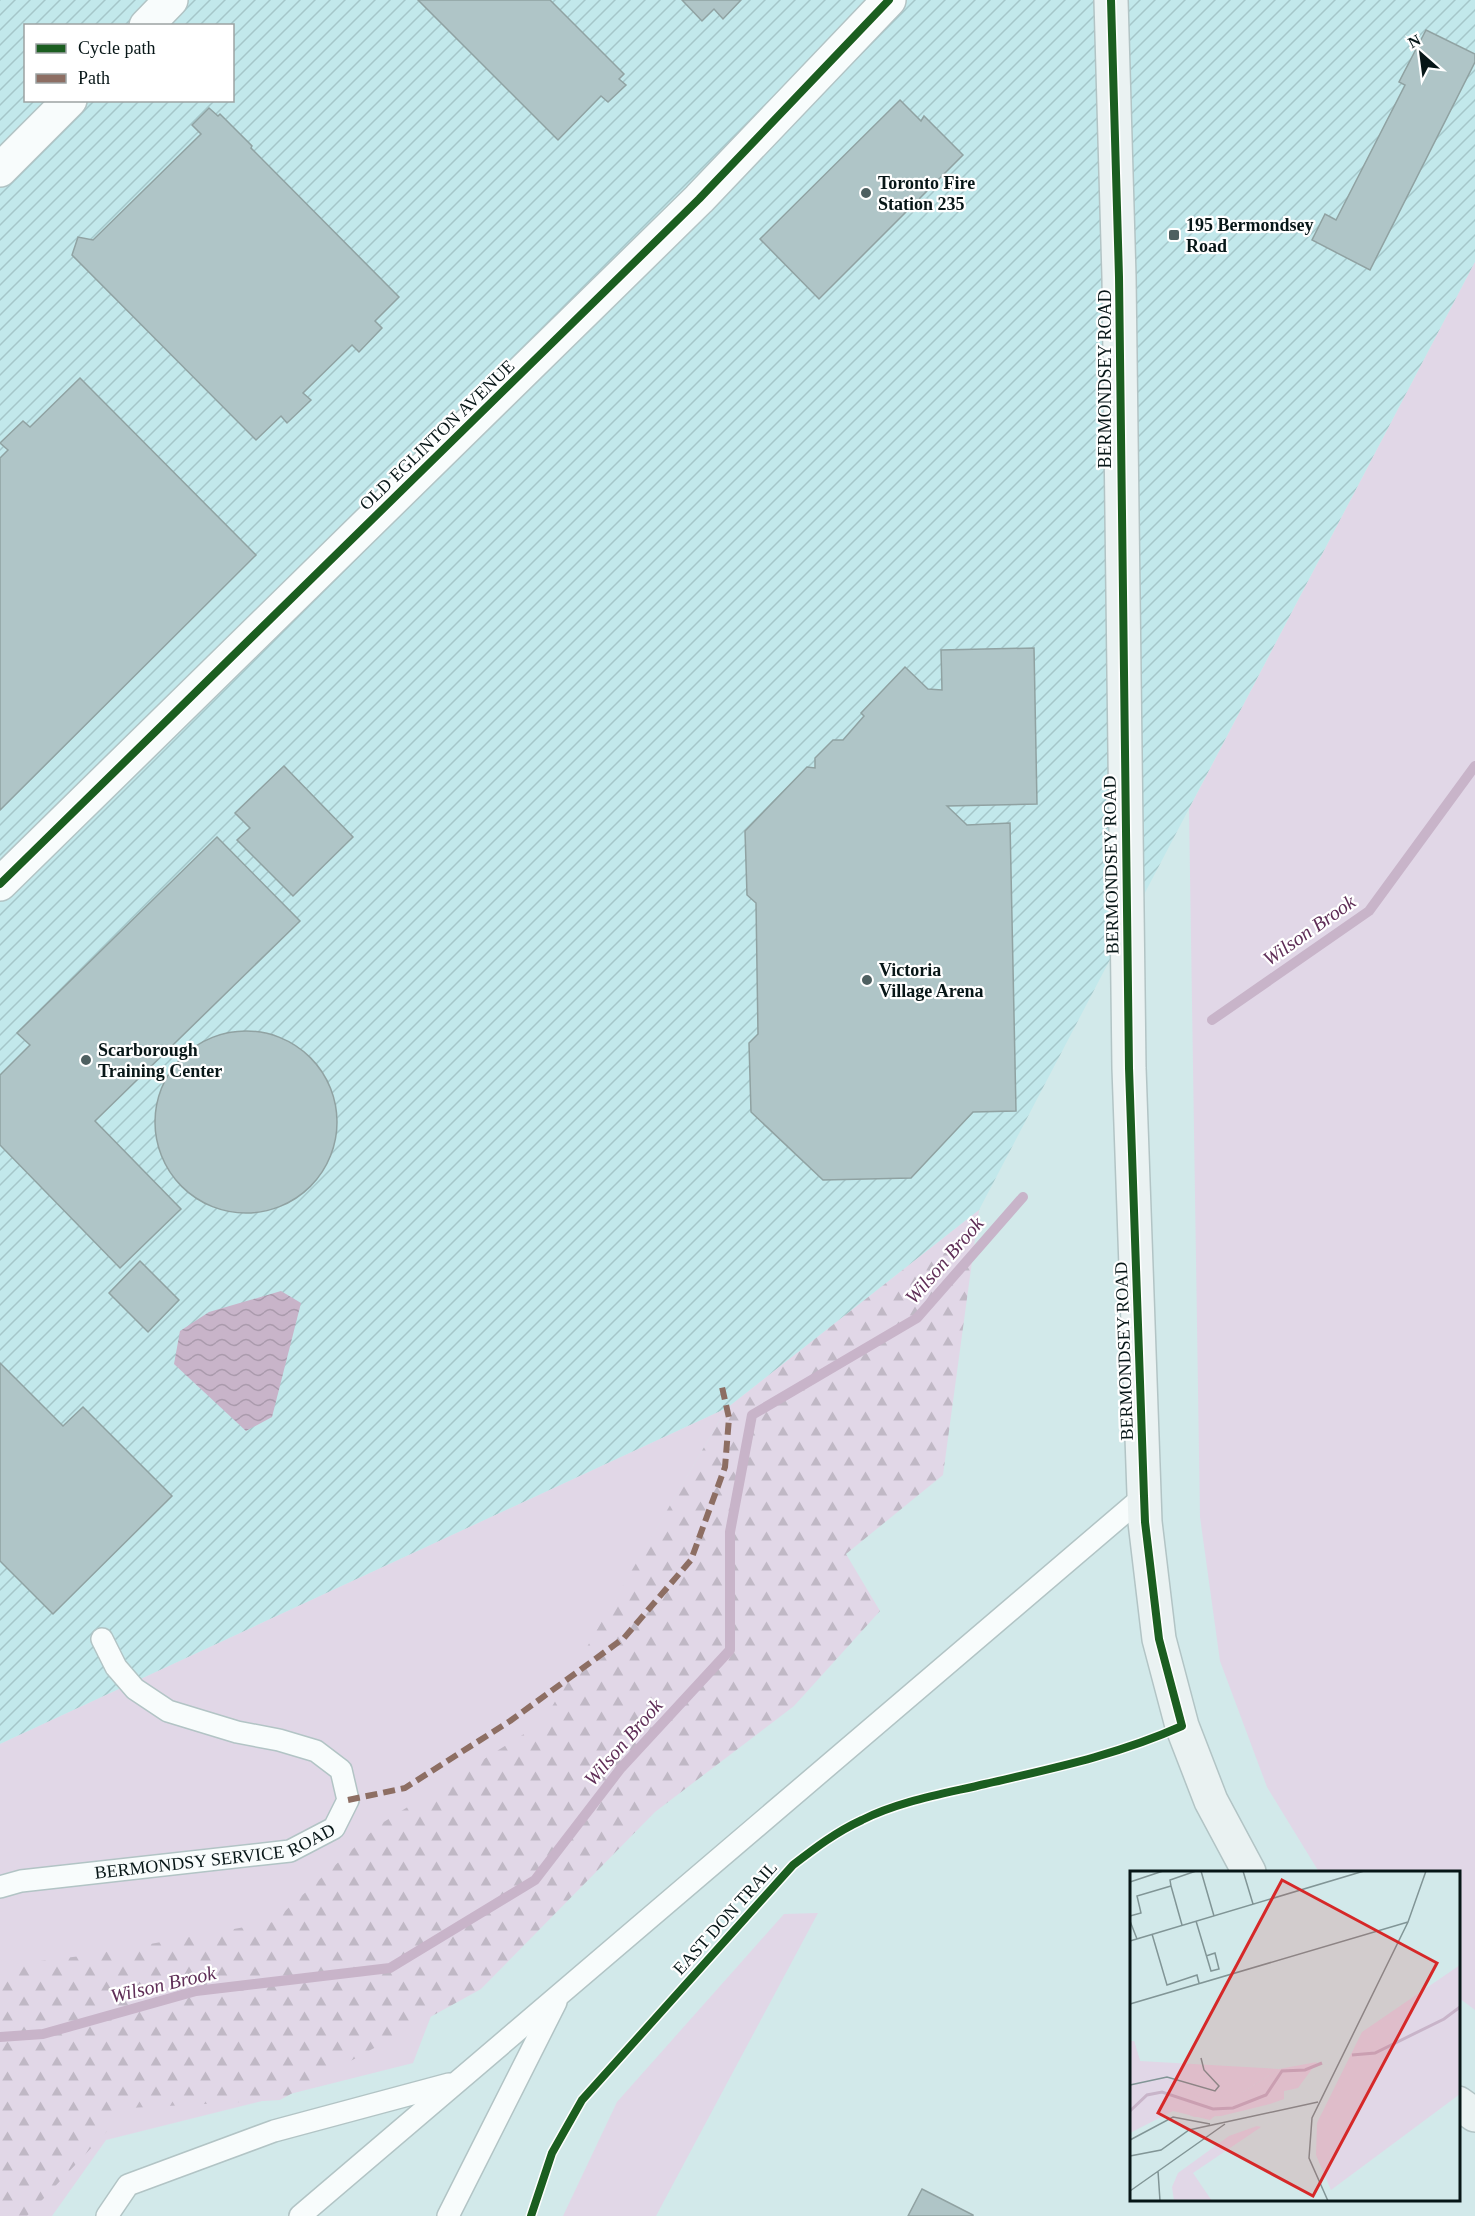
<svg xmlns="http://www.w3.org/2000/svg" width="1475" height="2216" font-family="Georgia,serif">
	<defs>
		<pattern id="industrial-furrows" width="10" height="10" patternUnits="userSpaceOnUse" patternTransform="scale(1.5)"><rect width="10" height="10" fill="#c2e8eb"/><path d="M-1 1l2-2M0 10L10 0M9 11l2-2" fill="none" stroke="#a5c6c9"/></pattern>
		<pattern id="forest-firs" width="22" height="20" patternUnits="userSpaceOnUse" patternTransform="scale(1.5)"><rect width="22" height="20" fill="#e1d7e7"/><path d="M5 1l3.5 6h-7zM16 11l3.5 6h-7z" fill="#c0b8c5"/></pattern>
		<pattern id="water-waves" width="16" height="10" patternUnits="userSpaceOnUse" patternTransform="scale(1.5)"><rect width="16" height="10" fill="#c8b4c9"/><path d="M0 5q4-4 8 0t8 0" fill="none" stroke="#aa9aac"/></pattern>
	</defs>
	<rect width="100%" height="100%" fill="#d2e9ea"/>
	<path fill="url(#industrial-furrows)" fill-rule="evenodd" d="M0,0H1475V262L979,1210L727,1408L0,1744ZM26,26H232V100H26Z"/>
	<g fill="#e1d7e7">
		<polygon points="1475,262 1475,2010 1459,1998 1458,1872 1319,1872 1267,1787 1220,1661 1200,1517 1189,809"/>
		<polygon points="727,1408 544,1722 413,2063 106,2140 52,2216 0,2216 0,1744"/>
		<polygon points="818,1913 656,2216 563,2216 617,2102 784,1914"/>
	</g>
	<polygon fill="url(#forest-firs)" points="979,1210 943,1475 846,1554 880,1611 794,1706 655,1812 481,1989 280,2100 129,2108 27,2216 0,2216 0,1966 89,1955 273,1922 379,1825 543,1722 727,1408"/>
	<polygon fill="url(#water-waves)" points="281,1291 301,1303 272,1417 246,1431 174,1364 180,1331 209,1312"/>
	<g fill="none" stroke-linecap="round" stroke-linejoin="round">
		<g stroke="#c8b4c9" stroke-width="10">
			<polyline points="1212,1020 1369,911 1475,766"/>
			<polyline points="0,2037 43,2034 196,1991 390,1968 535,1880 621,1768 730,1650 730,1532 752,1415 917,1318 1023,1197"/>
		</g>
	</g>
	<g fill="#afc5c7" stroke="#90a2a2" stroke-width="1.5">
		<polygon points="418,0 550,0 624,74 619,79 626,85 608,102 601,96 558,140"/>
		<polygon points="682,0 741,0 723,19 714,9 702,21"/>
		<polygon points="1426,30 1475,54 1475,62 1370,270 1312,240 1325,214 1336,220 1405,85 1399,82"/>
		<polygon points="900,100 921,121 924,116 963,155 819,299 760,239"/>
		<polygon points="209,108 218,116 220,114 252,146 251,148 399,297 375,321 382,328 359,352 352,345 303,393 311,400 287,423 281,416 256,440 72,255 78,237 93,240 201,134 192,125"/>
		<polygon points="80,378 256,555 0,810 0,458 8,450 0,443 23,421 30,427"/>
		<polygon points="1034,648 1037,804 947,806 967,825 1010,823 1016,1111 973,1112 911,1178 823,1180 751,1112 749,1043 758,1034 756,903 747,895 745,831 807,767 815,768 815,758 833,740 843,740 864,716 861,713 905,667 928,689 942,690 941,650"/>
		<polygon points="284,766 353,837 293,896 237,840 250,828 235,813"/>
		<polygon points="217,837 300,921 95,1121 181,1209 120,1268 0,1145 0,1075 30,1045 17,1033"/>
		<circle cx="246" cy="1122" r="91"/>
		<polygon points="140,1261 179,1300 148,1332 109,1293"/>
		<polygon points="0,1363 63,1426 83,1407 172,1496 53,1614 0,1561"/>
		<polygon points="922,2189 973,2215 973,2216 908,2216"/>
	</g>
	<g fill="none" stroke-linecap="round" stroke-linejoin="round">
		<g stroke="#b2c4c5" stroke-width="24">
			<g id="lane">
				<path id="s1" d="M0,1887L21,1881L290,1851L334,1828L348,1800L341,1770L316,1751L279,1740L237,1732L168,1711L135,1689L116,1667L102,1639"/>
				<polyline points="107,2216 128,2185 274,2131 449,2084"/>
				<polyline points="300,2216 1144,1496"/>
				<polyline points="448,2216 556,2002"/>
			</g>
		</g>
		<g stroke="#b2c4c5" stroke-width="36">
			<g id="street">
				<polyline points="146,26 171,0"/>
				<polyline points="0,170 70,100"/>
				<polyline points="0,884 699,199 889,0"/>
			</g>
		</g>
		<g stroke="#b2c4c5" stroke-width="36">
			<g id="secondary">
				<polyline points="1111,0 1119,277 1129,1068 1145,1522 1159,1639 1182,1726 1211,1801 1249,1872"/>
				<polyline points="1458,2103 1475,2115"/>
			</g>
		</g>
		<use href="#lane" stroke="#f8fcfc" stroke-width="21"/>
		<use href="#street" stroke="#f8fcfc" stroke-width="33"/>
		<use href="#secondary" stroke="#eaf2f2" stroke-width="33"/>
		<polyline stroke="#8d6e63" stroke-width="6" stroke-dasharray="12 6" stroke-linecap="butt" points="348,1800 405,1788 510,1721 624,1638 691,1560 725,1467 729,1418 722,1387"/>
		<g stroke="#fff" stroke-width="11">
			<g id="cycleway">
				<polyline points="0,884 699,199 889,0"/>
				<path d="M531,2216L552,2153L582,2100L793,1865C815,1848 836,1832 862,1820C900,1801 943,1794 985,1784C1054,1768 1117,1755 1182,1726L1159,1639L1145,1522L1144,1496L1129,1068L1119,277L1111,0"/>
			</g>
		</g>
		<use href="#cycleway" stroke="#1b5e20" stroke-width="8"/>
	</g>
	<g fill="#4e6061" stroke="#fff" stroke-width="2">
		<circle cx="866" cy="193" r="6"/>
		<rect x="1168" y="229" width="12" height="12" rx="3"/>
		<circle cx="867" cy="980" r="6"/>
		<circle cx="86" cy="1060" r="6"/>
	</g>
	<g text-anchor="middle" stroke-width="4.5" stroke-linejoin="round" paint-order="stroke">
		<g font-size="18" font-weight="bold" fill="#071617" stroke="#fff" text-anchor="start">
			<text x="878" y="189">Toronto Fire<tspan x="878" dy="21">Station 235</tspan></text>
			<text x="1186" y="231">195 Bermondsey<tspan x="1186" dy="21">Road</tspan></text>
			<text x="879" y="976">Victoria<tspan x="879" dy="21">Village Arena</tspan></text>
			<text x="98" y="1056">Scarborough<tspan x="98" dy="21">Training Center</tspan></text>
		</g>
		<g font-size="18" fill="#071617" stroke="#fff">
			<text transform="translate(1105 379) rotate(-90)" y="6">BERMONDSEY ROAD</text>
			<text transform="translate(437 435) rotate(-44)" y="6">OLD EGLINTON AVENUE</text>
			<text transform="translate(1111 865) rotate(-91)" y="6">BERMONDSEY ROAD</text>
			<text transform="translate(1124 1351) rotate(-92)" y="6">BERMONDSEY ROAD</text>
			<text dy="6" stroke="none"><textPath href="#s1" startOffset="219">BERMONDSY SERVICE ROAD</textPath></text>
			<text transform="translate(725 1918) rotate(-48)" y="6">EAST DON TRAIL</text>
		</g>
		<g font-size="20" font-style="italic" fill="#5f2e57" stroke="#fff">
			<text transform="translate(1309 930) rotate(-35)" y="7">Wilson Brook</text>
			<text transform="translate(944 1260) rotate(-49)" y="7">Wilson Brook</text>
			<text transform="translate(623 1742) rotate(-49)" y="7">Wilson Brook</text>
			<text transform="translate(163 1984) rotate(-13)" y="7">Wilson Brook</text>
		</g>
	</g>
	<g transform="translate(1130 1871)">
		<rect width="330" height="330" fill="#d2e9ea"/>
		<path d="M330,94V223L201,319L186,284L187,252L232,161ZM0,170H4L10,190L149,198L113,221L80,249L43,240L0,262ZM127,255L131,256L63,302L82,330H44L42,316L48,302L99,265Z" fill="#e1d7e7"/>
		<path d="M0,170H4L10,190L0,201ZM187,191L168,217L154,220V228L140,233L91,245L64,246L47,238L0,253V216L9,212H30L73,227L113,221L149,198Z" fill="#e1d7e7"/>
		<path fill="none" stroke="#c8b4c9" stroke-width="3" d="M222,184L245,182L314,148L330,136M0,240L17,224L32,221L83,238L103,237L136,224L152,200L175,199L192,192"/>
		<path fill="none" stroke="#819596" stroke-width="1.5" d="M71,0L84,45M113,0L123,33M0,11L33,0M41,15L40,9L66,0M0,45L11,42L7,25L41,15L52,54M0,50L7,68M66,50L81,100L89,98L85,82L76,85M22,63L37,114L67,104L69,112M0,70L234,0M0,133L278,51M0,214L37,206L85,220L89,215L74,199L71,187M0,269L43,246L80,253M0,285L31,279L59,259L188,231M28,300L30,330M0,320L95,253M198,330L179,287L182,247L278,51L296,0"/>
		<path fill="#d62828" fill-opacity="0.15" stroke="#d62828" stroke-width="3" d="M152,9L307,92L183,325L28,242Z"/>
		<rect width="330" height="330" fill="none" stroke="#071617" stroke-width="3"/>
	</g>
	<rect x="24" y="24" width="210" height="78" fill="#ffffff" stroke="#9ca2a2" stroke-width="1.5"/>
	<rect x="36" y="44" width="30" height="9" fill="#1b5e20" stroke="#9ca2a2" stroke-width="1.5"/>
	<text x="78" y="54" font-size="18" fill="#071617">Cycle path</text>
	<rect x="36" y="74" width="30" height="9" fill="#8d6e63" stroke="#9ca2a2" stroke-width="1.5"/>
	<text x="78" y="84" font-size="18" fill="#071617">Path</text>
	<g transform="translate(1421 54) rotate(332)" stroke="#ffffff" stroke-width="4.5" paint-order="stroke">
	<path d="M0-4.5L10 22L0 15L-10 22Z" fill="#071617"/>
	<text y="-9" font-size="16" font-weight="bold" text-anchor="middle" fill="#071617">N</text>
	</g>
</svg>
